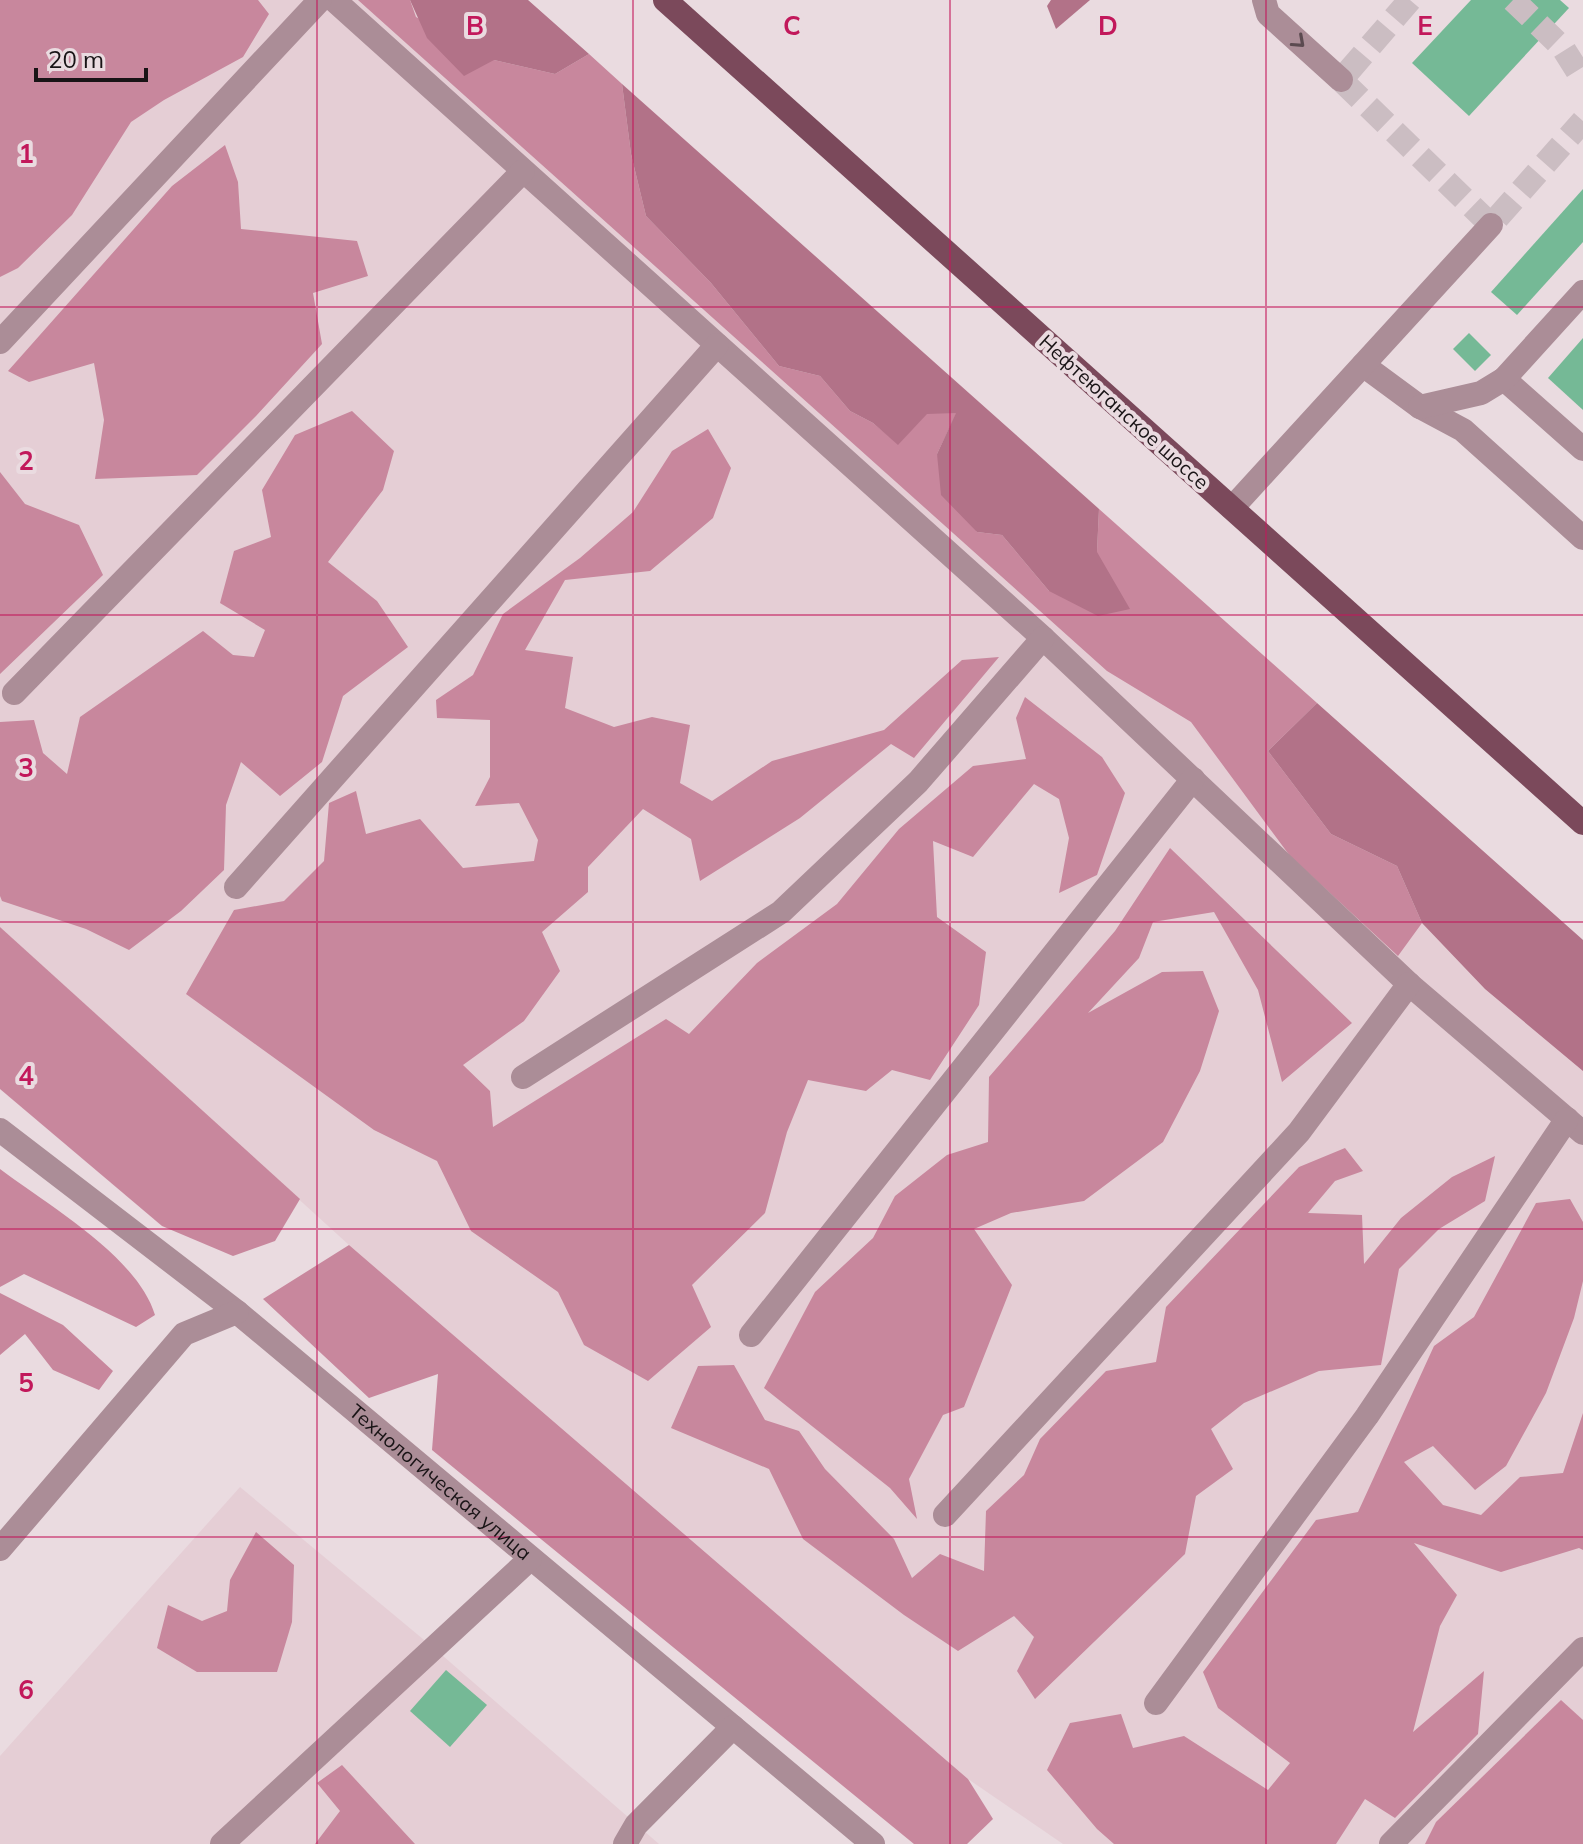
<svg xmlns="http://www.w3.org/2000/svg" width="1583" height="1844" font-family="Mulish,sans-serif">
	<rect width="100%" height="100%" fill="#eadbe0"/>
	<g fill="#e5ced5">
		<polygon points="0,0 528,0 1583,940 1583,1844 1063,1844 968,1779 349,1245 0,927"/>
		<polygon points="240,1487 435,1649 659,1844 0,1844 0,1756"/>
	</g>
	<g fill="#c8879d">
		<polygon points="0,0 258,0 269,14 243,57 164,100 131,122 72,215 18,268 0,277"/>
		<polygon points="358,0 410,0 416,17 494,60 555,74 589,54 622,84 631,154 646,216 711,283 779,366 820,376 850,411 873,423 898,444 927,413 957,412 937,454 977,532 1002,535 1049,591 1097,552 1099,509 1317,703 1268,751 1331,834 1397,866 1422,923 1398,956 1290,856 1191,722 1107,671"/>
		<polygon points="225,145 238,182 241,229 357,241 368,276 313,293 322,344 256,416 197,475 95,479 104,420 94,363 29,382 8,371 172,186"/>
		<polygon points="352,411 394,451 383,490 328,562 377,601 408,647 343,696 322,762 280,796 241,762 226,805 224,870 181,911 129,950 86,929 2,901 0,896 0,722 34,720 43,753 67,774 80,717 203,631 233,655 254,657 265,630 220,603 234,551 271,537 262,490 295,435"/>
		<polygon points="708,429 731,468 713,518 650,571 565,580 525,650 573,657 565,708 614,727 652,717 690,725 680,783 712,801 772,761 884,730 962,660 999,657 914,758 891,744 800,818 700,881 691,839 643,809 588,867 588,892 542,932 560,971 524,1021 463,1065 490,1091 493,1127 666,1019 689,1034 757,963 837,904 899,829 973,766 1026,759 1016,718 1025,697 1102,757 1125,793 1097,875 1059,893 1069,838 1059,799 1034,784 973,857 933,841 937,917 986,952 979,1005 930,1080 892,1070 866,1091 808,1080 787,1132 765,1213 692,1285 711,1327 648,1381 584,1345 558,1292 471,1231 437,1161 374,1130 186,994 234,910 284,901 324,861 329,803 356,791 366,834 420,819 463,868 534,861 538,840 519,803 475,806 490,777 490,720 437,718 436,700 473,675 503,614 580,558 633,512 672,451"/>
		<polygon points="0,472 25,504 79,525 103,575 0,674"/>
		<polygon points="1170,848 1352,1023 1282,1082 1258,990 1214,912 1153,922 1139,958 1088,1013 1162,972 1203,971 1219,1011 1200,1071 1163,1142 1084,1201 1011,1213 974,1229 1012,1285 964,1407 943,1415 909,1479 917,1519 890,1488 764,1388 815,1292 873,1238 895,1196 947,1155 988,1142 989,1077 1115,931"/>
		<polygon points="0,927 300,1199 275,1241 233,1256 162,1226 0,1089"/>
		<polygon points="1345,1148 1363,1171 1335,1181 1308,1213 1362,1215 1364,1264 1401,1218 1452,1177 1495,1156 1485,1201 1439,1229 1399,1269 1381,1365 1319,1371 1244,1403 1211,1429 1233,1469 1196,1496 1185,1554 1035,1699 1017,1671 1034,1637 1014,1616 958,1651 904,1615 803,1539 769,1469 671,1428 698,1366 734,1365 765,1420 799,1431 825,1469 894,1539 912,1578 940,1554 984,1571 986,1511 1024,1475 1040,1439 1106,1371 1156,1362 1166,1307 1299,1167"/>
		<path d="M0,1169C49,1206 137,1256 155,1315L136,1327L24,1274L0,1287Z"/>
		<polygon points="1570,1199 1583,1222 1583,1281 1574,1318 1546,1393 1506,1466 1475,1490 1433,1446 1404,1462 1443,1505 1481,1515 1520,1477 1563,1473 1583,1413 1583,1550 1579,1548 1501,1572 1414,1543 1457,1595 1440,1626 1413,1732 1484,1671 1478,1734 1395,1818 1365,1799 1336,1844 1114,1844 1097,1829 1047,1770 1070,1723 1121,1714 1133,1748 1184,1736 1268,1790 1290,1763 1218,1708 1203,1672 1316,1520 1358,1512 1434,1346 1474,1317 1536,1203"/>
		<polygon points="349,1245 968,1779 993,1819 967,1844 914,1844 432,1450 438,1374 369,1398 263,1299"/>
		<polygon points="0,1293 63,1325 113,1371 99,1390 53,1370 25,1334 0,1355"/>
		<polygon points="256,1532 294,1565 292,1622 277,1672 197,1672 157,1648 168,1605 202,1621 227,1611 230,1580"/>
		<polygon points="1561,1700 1583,1720 1583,1844 1425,1844 1436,1822"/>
		<polygon points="342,1765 415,1844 315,1844 340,1811 317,1783"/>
	</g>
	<g fill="#b27288">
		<polygon points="410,0 528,0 589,54 555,74 494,60 464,76 427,38"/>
		<polygon points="1051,0 1090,0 1056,29 1047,6"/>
		<polygon points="622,84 1099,509 1097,552 1130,609 1098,616 1049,591 1002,535 977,532 941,495 937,454 956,413 927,414 898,445 873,423 850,411 820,376 779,366 711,283 646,216 631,154"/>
		<polygon points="1317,703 1583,940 1583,1071 1485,989 1422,923 1397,866 1331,834 1268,751"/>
	</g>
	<g fill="#75b996">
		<polygon points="1471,0 1560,0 1569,8 1469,116 1412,63"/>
		<polygon points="1583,189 1583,242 1517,315 1491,292"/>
		<polygon points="1469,333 1491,355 1475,371 1453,349"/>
		<polygon points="1583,338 1583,410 1548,378"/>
		<polygon points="446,1670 487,1705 450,1747 410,1711"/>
	</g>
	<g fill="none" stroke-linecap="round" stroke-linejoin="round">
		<g stroke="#cbbdc2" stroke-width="24" stroke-dasharray="24 12" stroke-linecap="butt">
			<polyline points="1410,0 1341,80 1491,225 1583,121"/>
			<polyline points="1513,0 1563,48 1583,80"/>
		</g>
		<g stroke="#ab8d97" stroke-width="24">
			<polyline points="334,0 1043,638 1409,984 1583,1133"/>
			<polyline points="1264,0 1268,14 1341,80"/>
			<polyline points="0,342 320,0"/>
			<polyline points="1363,365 1420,407 1463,430 1583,538"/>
			<polyline points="1504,379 1583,449"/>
			<polyline points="1420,407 1481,393 1504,379 1583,292"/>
			<polyline points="1232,508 1491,225"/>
			<polyline points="14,693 523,171"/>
			<polyline points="236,887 717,345"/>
			<polyline points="523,1077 781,912 918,782 1043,638"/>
			<path id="s1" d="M0,1130L237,1312L873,1844"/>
			<polyline points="751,1335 1193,779"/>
			<polyline points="945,1515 1299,1132 1409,984"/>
			<polyline points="0,1549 184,1334 237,1312"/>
			<polyline points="1156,1703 1367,1416 1567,1119"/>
			<polyline points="222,1844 530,1559"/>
			<polyline points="625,1844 636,1825 733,1727"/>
			<polyline points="1391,1844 1583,1649"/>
		</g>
		<polyline stroke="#7b495b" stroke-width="24" points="665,0 1583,823"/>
	</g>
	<defs><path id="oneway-chevron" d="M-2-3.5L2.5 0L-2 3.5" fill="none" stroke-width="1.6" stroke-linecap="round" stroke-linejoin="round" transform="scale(2)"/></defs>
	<use stroke="#5b4a50" href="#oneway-chevron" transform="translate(1299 42) rotate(42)"/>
	<path fill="none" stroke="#c2185b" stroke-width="2" stroke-opacity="0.55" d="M317,0V1844M633,0V1844M950,0V1844M1266,0V1844M0,307H1583M0,615H1583M0,922H1583M0,1229H1583M0,1537H1583"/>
	<g text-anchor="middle" stroke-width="8" stroke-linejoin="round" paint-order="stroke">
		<g font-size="20" fill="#191416" stroke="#eadbe0">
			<text transform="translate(1124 412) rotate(42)" y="7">Нефтеюганское шоссе</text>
			<text dy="7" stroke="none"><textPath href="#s1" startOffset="564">Технологическая улица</textPath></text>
		</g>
	</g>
	<g font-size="26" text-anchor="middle" font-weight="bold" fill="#c2185b" stroke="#eadbe0" stroke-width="8" stroke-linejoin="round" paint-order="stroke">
		<text x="475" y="35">B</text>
		<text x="792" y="35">C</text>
		<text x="1108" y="35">D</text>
		<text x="1425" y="35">E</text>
		<text x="26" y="163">1</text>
		<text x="26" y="470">2</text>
		<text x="26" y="777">3</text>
		<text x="26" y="1085">4</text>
		<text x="26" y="1392">5</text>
		<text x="26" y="1699">6</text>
	</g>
	<path d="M36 68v12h110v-12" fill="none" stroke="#191416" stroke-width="4"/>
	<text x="48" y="68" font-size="24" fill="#191416" stroke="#eadbe0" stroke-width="6" paint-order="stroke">20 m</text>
</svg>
